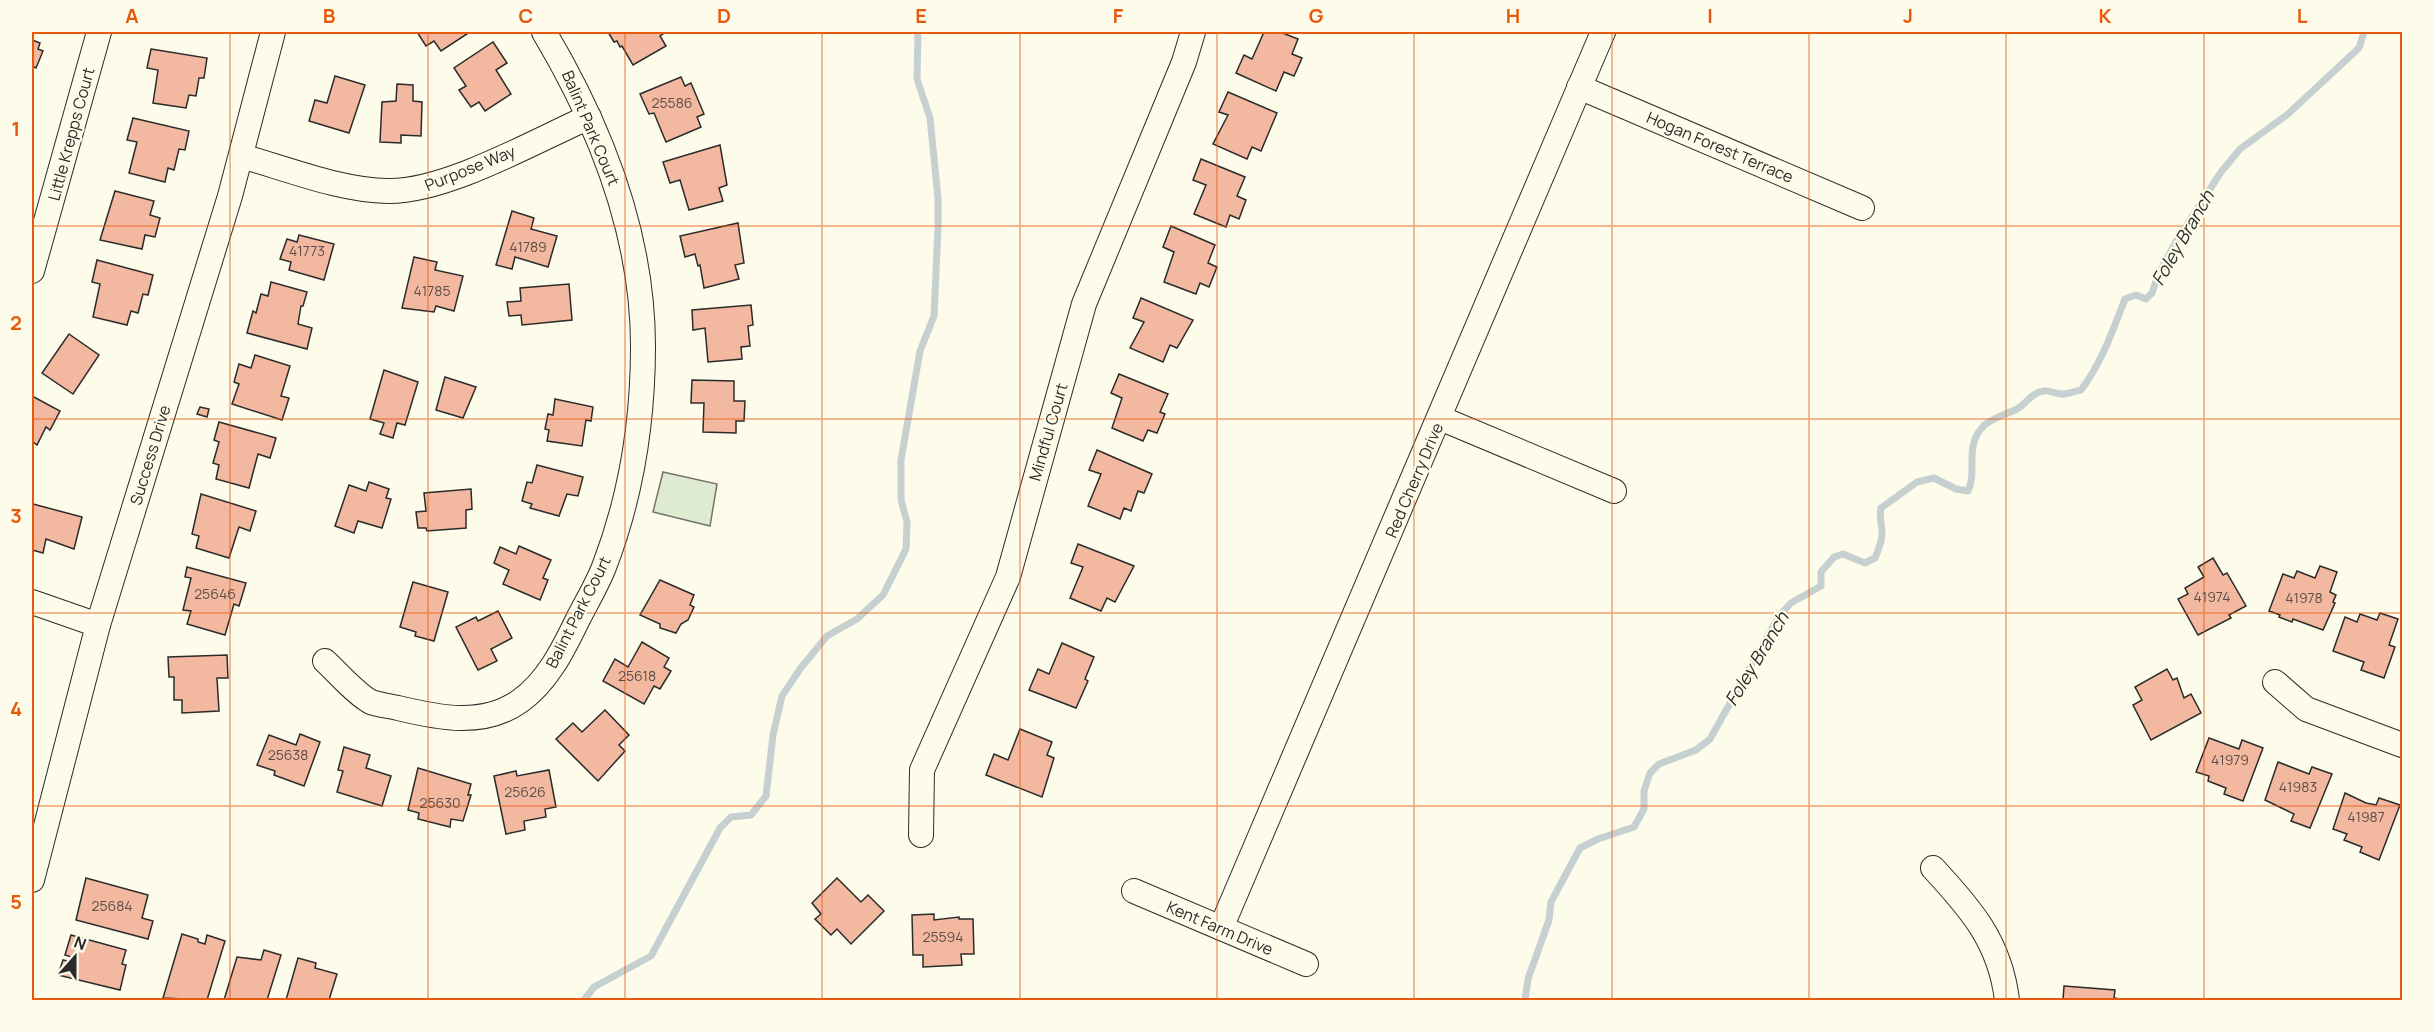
<svg xmlns="http://www.w3.org/2000/svg" width="2434" height="1032" font-family="Manrope,sans-serif">
	<rect width="100%" height="100%" fill="#fdfbea"/>
	<polygon fill="#deebd1" stroke="#74746e" stroke-width="1.5" points="663,472 717,484 710,526 653,512"/>
	<g fill="none" stroke-linecap="round" stroke-linejoin="round">
		<g stroke="#c7d0d0" stroke-width="7">
			<polyline points="584,1000 594,987 651,956 720,828 731,817 751,815 766,796 773,735 782,696 800,669 827,636 857,619 883,595 906,549 907,522 901,500 901,460 920,351 934,316 938,228 938,198 930,118 917,79 918,32"/>
			<path d="M1525,1000L1528,979L1549,920L1551,902L1580,848L1598,839L1634,827L1644,809V791L1650,773L1659,764L1696,750L1710,739L1779,616L1791,603L1821,586V572L1834,557L1843,554L1865,563L1875,558C1878,550 1882,542 1882,534C1882,524 1879,518 1881,508L1917,482L1934,478L1956,489L1968,491C1975,476 1970,462 1973,446C1979,420 1996,419 2017,409C2026,404 2032,392 2044,391C2049,390 2056,394 2062,394C2068,394 2075,391 2081,390C2102,362 2112,332 2125,299L2136,295L2146,299L2152,293L2158,275L2177,240L2221,172L2240,149L2288,114L2359,48L2364,32"/>
		</g>
	</g>
	<g fill="#f2b8a0" stroke="#2b2b2b" stroke-width="1.5">
		<polygon points="417,32 470,32 441,51 434,41 426,46"/>
		<polygon points="608,32 666,32 660,36 666,46 633,65 622,46 620,47 617,41 614,42"/>
		<polygon points="1264,32 1280,32 1298,39 1292,54 1302,58 1294,76 1284,72 1276,91 1236,73 1244,55 1252,59"/>
		<polygon points="32,40 40,43 38,49 43,51 36,68 32,66"/>
		<polygon points="493,42 507,63 496,70 511,94 485,111 479,102 471,107 459,90 466,86 454,68"/>
		<polygon points="151,49 207,58 204,78 199,78 196,96 189,95 186,108 153,103 158,70 147,68"/>
		<polygon points="335,76 365,85 349,133 309,121 315,100 327,103"/>
		<polygon points="681,77 685,86 691,83 704,114 697,117 701,127 666,142 654,113 649,114 640,94"/>
		<polygon points="397,84 413,85 413,101 422,102 421,136 401,135 401,143 380,142 382,102 396,101"/>
		<polygon points="1228,92 1277,113 1261,151 1252,147 1247,159 1213,144 1228,115 1219,112"/>
		<polygon points="133,118 189,131 185,150 179,149 174,170 168,168 165,182 129,173 137,142 127,140"/>
		<polygon points="720,145 727,185 719,188 723,201 689,210 680,180 670,183 663,162"/>
		<polygon points="1201,159 1245,177 1237,196 1246,200 1239,219 1230,215 1226,227 1194,214 1206,185 1193,180"/>
		<polygon points="115,191 154,201 150,215 160,218 155,237 145,235 142,249 100,240"/>
		<polygon points="512,211 534,218 531,229 557,236 548,267 515,257 512,269 496,265"/>
		<polygon points="738,223 744,263 735,265 739,279 704,288 700,265 698,266 695,254 685,257 680,236"/>
		<polygon points="1171,226 1215,245 1208,263 1217,267 1209,287 1200,283 1196,294 1164,282 1174,252 1163,247"/>
		<polygon points="299,235 334,244 324,280 289,270 291,262 280,259 287,239 297,242"/>
		<polygon points="414,257 437,262 435,270 463,276 454,311 436,306 434,312 402,308"/>
		<polygon points="97,260 153,275 148,295 143,294 138,313 131,311 127,325 93,317 100,284 92,282"/>
		<polygon points="271,282 307,292 303,306 301,306 298,324 312,328 307,349 247,333 253,311 256,313 261,294 268,296"/>
		<polygon points="569,284 572,320 522,325 521,315 509,316 507,302 521,301 520,288"/>
		<polygon points="1141,298 1193,320 1177,348 1170,345 1163,362 1130,348 1144,322 1133,318"/>
		<polygon points="751,305 753,325 748,326 750,346 741,347 742,359 708,362 705,328 693,330 692,310"/>
		<polygon points="69,334 99,355 73,394 42,373"/>
		<polygon points="255,355 290,366 281,396 289,398 282,420 232,404 239,384 234,382 239,364 251,368"/>
		<polygon points="384,370 418,382 405,425 397,423 393,438 380,434 384,423 370,419"/>
		<polygon points="1119,374 1168,394 1160,412 1165,414 1157,433 1148,430 1143,441 1112,428 1122,398 1111,393"/>
		<polygon points="445,377 476,387 463,418 436,410"/>
		<polygon points="692,380 734,381 734,401 745,401 744,421 736,421 736,433 703,432 704,403 691,403"/>
		<polygon points="32,396 60,411 50,430 46,427 37,445 32,441"/>
		<polygon points="555,399 593,407 591,421 586,420 582,446 547,441 549,430 545,429 548,414 553,415"/>
		<polygon points="200,407 209,409 207,417 197,414"/>
		<polygon points="219,422 276,438 270,458 258,454 249,488 216,479 219,465 213,463 219,442 214,440"/>
		<polygon points="1097,450 1152,474 1144,493 1138,491 1131,511 1124,508 1120,519 1088,506 1101,474 1089,470"/>
		<polygon points="537,465 583,477 578,496 567,494 559,516 530,508 532,504 522,501 527,482 532,483"/>
		<polygon points="369,482 389,489 386,498 391,499 382,528 358,521 354,533 335,526 349,485 366,491"/>
		<polygon points="471,489 472,509 466,510 466,528 427,531 426,528 418,528 416,512 426,511 424,493"/>
		<polygon points="201,494 256,511 250,531 239,527 229,558 196,548 199,536 192,534"/>
		<polygon points="33,504 82,517 74,549 46,539 43,553 32,550"/>
		<polygon points="1078,544 1134,566 1115,602 1107,598 1101,611 1070,598 1083,567 1071,563"/>
		<polygon points="519,546 551,560 543,578 548,580 540,600 503,584 509,570 494,563 500,547 516,554"/>
		<polygon points="2213,558 2223,575 2227,573 2246,606 2229,615 2231,618 2198,635 2178,599 2188,594 2185,588 2204,577 2198,567"/>
		<polygon points="2320,566 2337,572 2330,592 2336,595 2333,602 2335,603 2323,630 2293,619 2292,622 2279,617 2280,615 2269,611 2283,574 2294,578 2297,571 2315,578"/>
		<polygon points="187,567 246,583 239,606 234,604 225,635 187,624 191,611 183,610 191,578 185,577"/>
		<polygon points="660,580 694,595 690,605 694,607 688,620 681,624 676,633 660,628 660,624 640,615"/>
		<polygon points="413,582 448,592 434,641 415,636 416,632 400,627"/>
		<polygon points="498,611 512,638 491,649 497,661 478,670 456,627 476,617 478,621"/>
		<polygon points="2380,613 2398,619 2389,645 2395,647 2384,678 2361,670 2364,662 2333,651 2345,617 2357,622 2360,614 2377,620"/>
		<polygon points="642,642 669,658 664,667 671,671 660,689 654,686 644,704 603,681 615,659 628,667"/>
		<polygon points="1062,643 1094,657 1085,679 1088,681 1076,708 1029,690 1038,669 1049,674"/>
		<polygon points="227,655 228,678 217,678 219,711 182,713 182,700 174,700 174,677 169,677 168,657"/>
		<polygon points="2167,669 2173,680 2177,678 2184,698 2191,694 2201,713 2151,740 2133,705 2142,700 2135,687"/>
		<polygon points="605,710 629,735 619,745 625,751 598,781 556,739 573,723 582,732"/>
		<polygon points="1020,729 1052,742 1047,755 1054,758 1042,797 986,775 994,754 1008,760"/>
		<polygon points="300,734 320,742 304,786 274,775 275,771 257,765 269,735 296,745"/>
		<polygon points="2209,738 2239,749 2242,740 2263,748 2243,801 2224,794 2226,788 2208,781 2209,776 2196,772"/>
		<polygon points="344,747 370,755 366,768 391,776 382,806 337,792 343,771 338,770"/>
		<polygon points="2278,762 2309,774 2312,767 2332,774 2310,828 2291,821 2294,814 2265,800"/>
		<polygon points="418,768 471,784 468,795 471,795 463,821 451,819 450,827 418,819 419,813 408,810"/>
		<polygon points="549,770 556,807 545,809 546,817 524,821 525,830 506,834 494,776 516,771 517,776"/>
		<polygon points="2345,793 2366,803 2376,805 2379,798 2400,805 2379,860 2360,852 2362,847 2344,840 2347,834 2333,829"/>
		<polygon points="86,878 148,895 142,918 153,921 148,939 76,920"/>
		<polygon points="837,878 861,902 868,895 884,911 851,944 837,929 831,935 815,919 821,914 812,903"/>
		<polygon points="934,914 934,920 959,917 959,919 973,919 974,954 961,954 962,965 923,967 923,955 913,955 912,915"/>
		<polygon points="182,934 198,939 198,942 205,944 207,935 225,941 207,1000 163,998"/>
		<polygon points="71,935 126,950 122,964 126,965 120,990 58,975 63,960 71,962 72,957 65,955"/>
		<polygon points="264,950 281,955 267,1000 224,1000 237,957 261,960"/>
		<polygon points="298,958 316,963 315,968 337,974 329,1000 286,1000"/>
		<polygon points="2064,986 2115,990 2114,998 2127,1000 2063,1000"/>
	</g>
	<g fill="none" stroke-linecap="round" stroke-linejoin="round">
		<g stroke="#2b2b2b" stroke-width="26">
			<g id="minor">
				<polyline points="1579,87 1862,208"/>
				<path d="M241,156C288,169 339,190 388,191C446,192 535,141 589,117"/>
				<polyline points="32,271 99,32"/>
				<polyline points="1440,418 1614,491"/>
				<polyline points="32,602 98,625"/>
				<path d="M325,661C337,672 357,695 371,702C379,705 390,706 398,708C439,718 484,727 520,701C547,682 563,650 577,621C586,603 597,585 604,567C631,497 643,420 643,346C643,234 600,126 544,32"/>
				<polyline points="2275,682 2306,709 2402,745"/>
				<polyline points="921,835 922,770 1008,577 1084,304 1184,62 1193,32"/>
				<path d="M1933,868C1971,909 2000,942 2007,1000"/>
				<polyline points="32,880 98,625 230,196 273,32"/>
				<polyline points="1134,891 1306,964"/>
				<polyline points="1221,928 1603,32"/>
			</g>
		</g>
		<use href="#minor" stroke="#fdfbea" stroke-width="24"/>
	</g>
	<path fill="none" stroke="#e8590c" stroke-width="1.5" stroke-opacity="0.55" d="M230,32V1000M428,32V1000M625,32V1000M822,32V1000M1020,32V1000M1217,32V1000M1414,32V1000M1612,32V1000M1809,32V1000M2006,32V1000M2204,32V1000M32,226H2402M32,419H2402M32,613H2402M32,806H2402"/>
	<g text-anchor="middle" stroke-width="4.5" stroke-linejoin="round" paint-order="stroke">
		<g font-size="14" fill="#5d4e48">
			<text x="672" y="108">25586</text>
			<text x="528" y="252">41789</text>
			<text x="307" y="256">41773</text>
			<text x="432" y="296">41785</text>
			<text x="215" y="599">25646</text>
			<text x="2212" y="602">41974</text>
			<text x="2304" y="603">41978</text>
			<text x="637" y="681">25618</text>
			<text x="288" y="760">25638</text>
			<text x="2230" y="765">41979</text>
			<text x="2298" y="792">41983</text>
			<text x="525" y="797">25626</text>
			<text x="440" y="808">25630</text>
			<text x="2366" y="822">41987</text>
			<text x="112" y="911">25684</text>
			<text x="943" y="942">25594</text>
		</g>
		<g font-size="16" fill="#2b2b2b" stroke="#fdfbea">
			<text transform="translate(591 128) rotate(67)" y="6">Balint Park Court</text>
			<text transform="translate(71 134) rotate(-75)" y="6">Little Krepps Court</text>
			<text transform="translate(1720 147) rotate(23)" y="6">Hogan Forest Terrace</text>
			<text transform="translate(470 168) rotate(-22)" y="6">Purpose Way</text>
			<text transform="translate(1048 432) rotate(-74)" y="6">Mindful Court</text>
			<text transform="translate(150 455) rotate(-73)" y="6">Success Drive</text>
			<text transform="translate(1414 480) rotate(-67)" y="6">Red Cherry Drive</text>
			<text transform="translate(578 612) rotate(-63)" y="6">Balint Park Court</text>
			<text transform="translate(1220 928) rotate(23)" y="6">Kent Farm Drive</text>
		</g>
		<g font-size="18" font-style="italic" fill="#2b2b2b" stroke="#fdfbea">
			<text transform="translate(2183 238) rotate(-60)" y="6">Foley Branch</text>
			<text transform="translate(1757 659) rotate(-59)" y="6">Foley Branch</text>
		</g>
	</g>
	<rect width="2434" height="1032" fill="none" stroke="#fdfbea" stroke-width="66"/>
	<g transform="translate(75 957) rotate(21)" stroke="#fdfbea" stroke-width="4.5" paint-order="stroke">
	<path d="M0-4.5L10 22L0 15L-10 22Z" fill="#2b2b2b"/>
	<text y="-9" font-size="16" font-weight="bold" text-anchor="middle" fill="#2b2b2b">N</text>
	</g>
	<rect x="33" y="33" width="2368" height="966" fill="none" stroke="#e8590c" stroke-width="2"/>
	<g font-size="20" text-anchor="middle" font-weight="bold" fill="#e8590c">
		<text x="132" y="23">A</text>
		<text x="329" y="23">B</text>
		<text x="526" y="23">C</text>
		<text x="724" y="23">D</text>
		<text x="921" y="23">E</text>
		<text x="1118" y="23">F</text>
		<text x="1316" y="23">G</text>
		<text x="1513" y="23">H</text>
		<text x="1710" y="23">I</text>
		<text x="1908" y="23">J</text>
		<text x="2105" y="23">K</text>
		<text x="2302" y="23">L</text>
		<text x="16" y="136">1</text>
		<text x="16" y="330">2</text>
		<text x="16" y="523">3</text>
		<text x="16" y="716">4</text>
		<text x="16" y="909">5</text>
	</g>
</svg>
